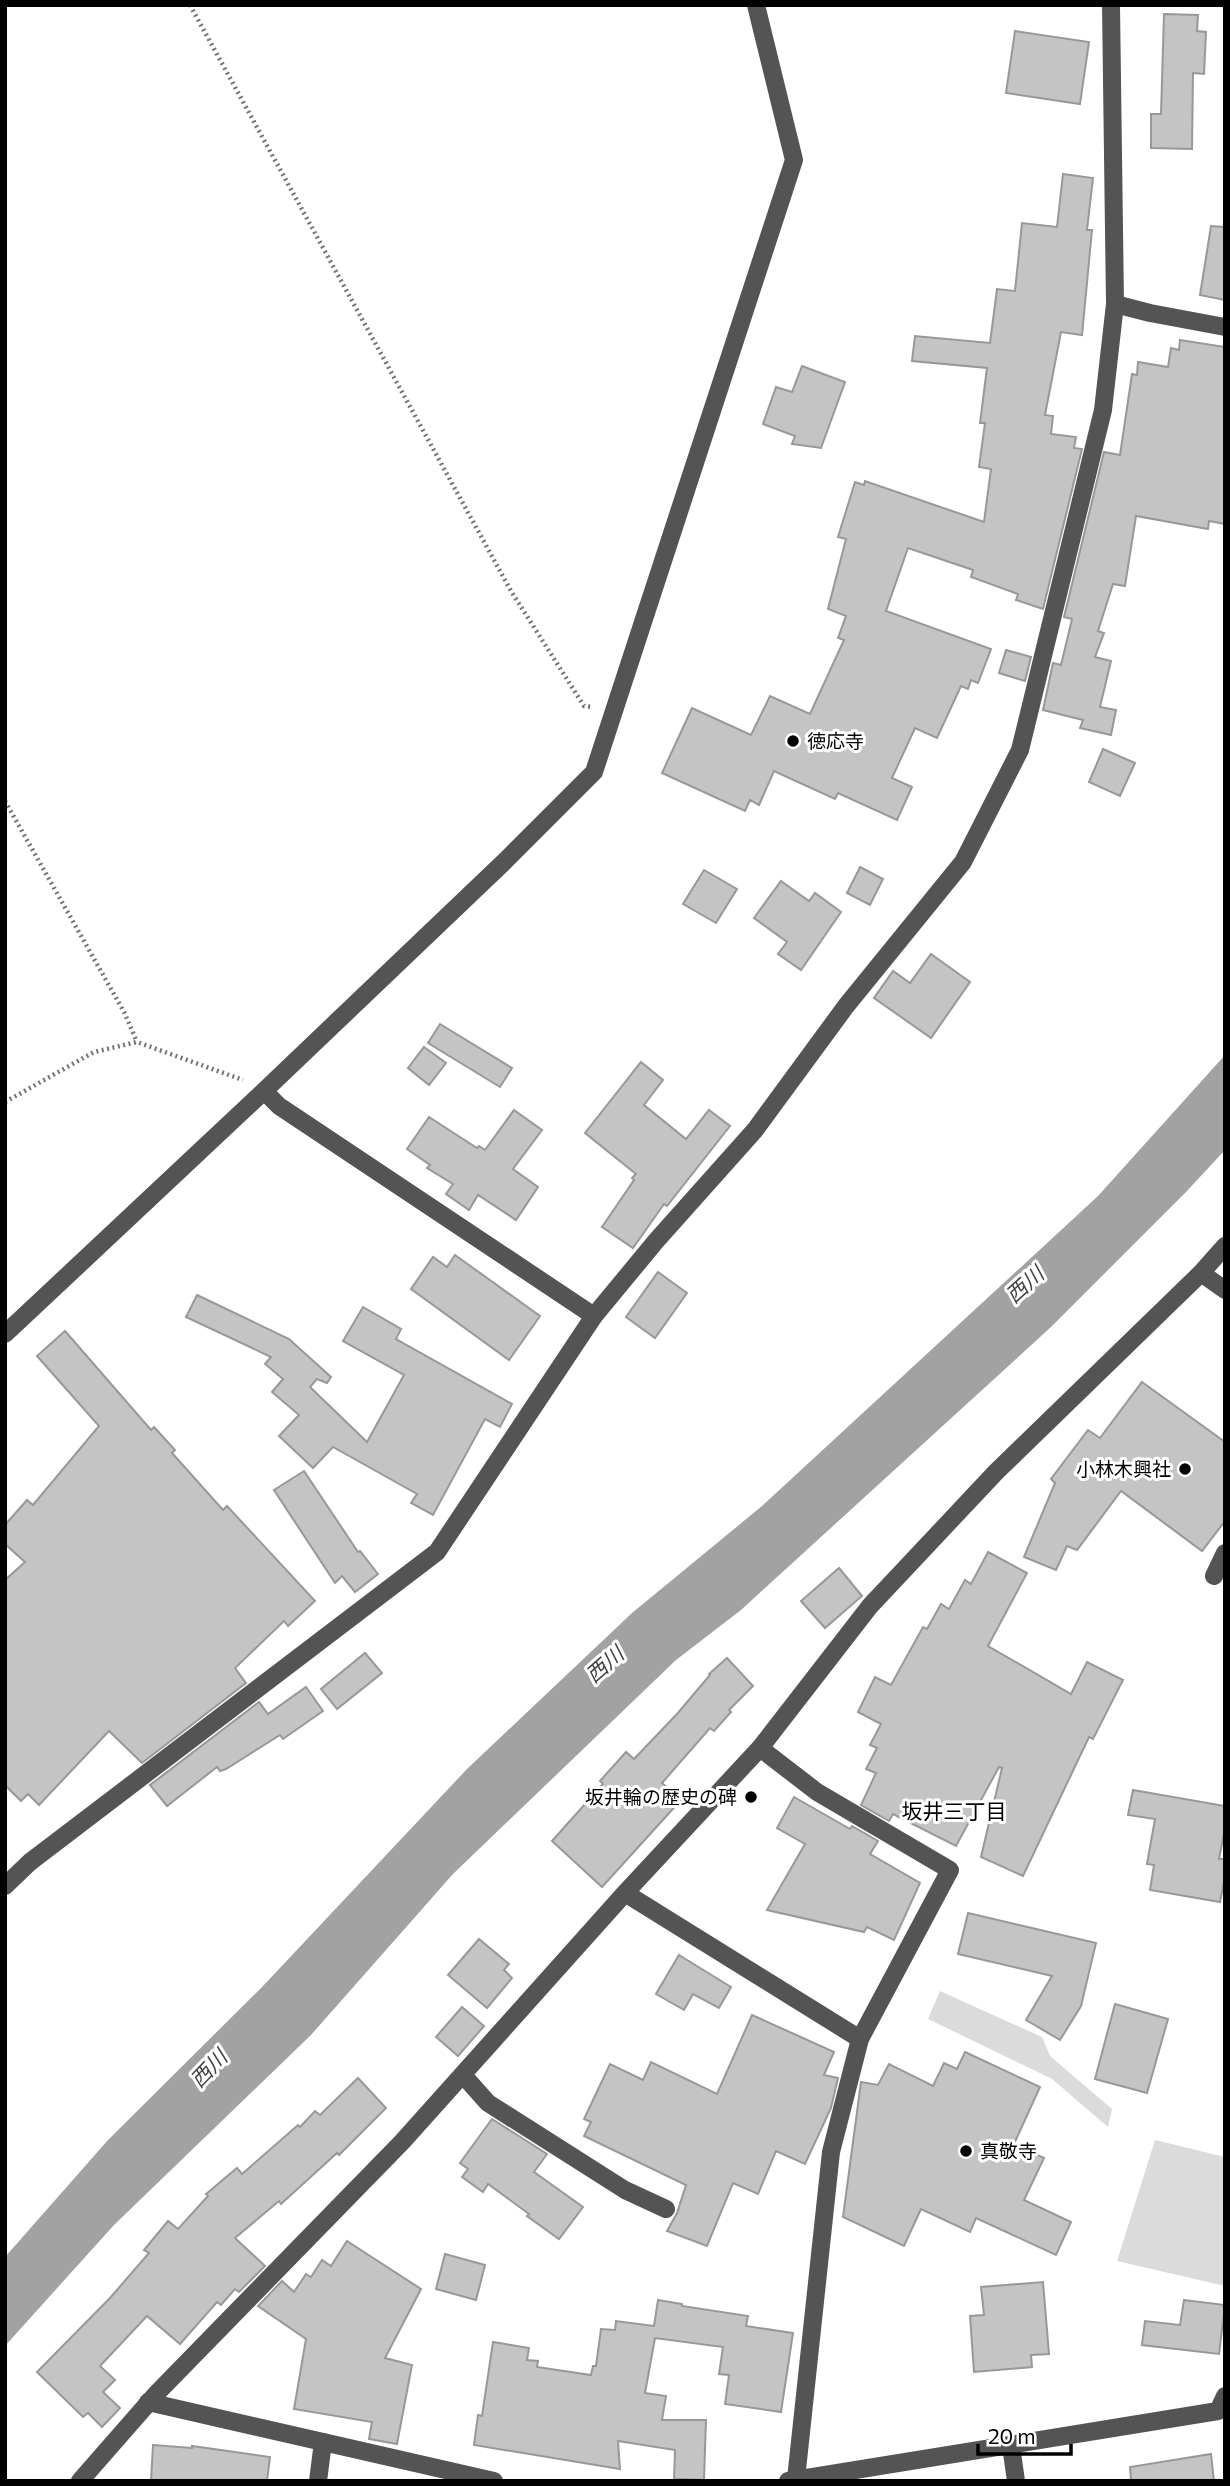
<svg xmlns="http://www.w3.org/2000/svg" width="1230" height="2486" font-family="Commissioner,'Noto Sans JP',sans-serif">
	<rect width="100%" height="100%" fill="#fff"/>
	<g fill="#dbdbdb">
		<polygon points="940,1991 1042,2037 1050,2056 1112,2109 1108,2127 1052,2079 928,2019"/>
		<polygon points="1155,2140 1225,2157 1225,2286 1117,2261"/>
	</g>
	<polygon fill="#a2a2a2" points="1225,1055 1225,1150 1186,1192 1051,1327 741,1610 676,1660 453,1874 311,2035 114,2225 5,2346 5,2257 108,2140 263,1986 467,1769 632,1613 762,1506 1098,1196"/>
	<g fill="#c4c4c4" stroke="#989898" stroke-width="2">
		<polygon points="1164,14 1198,15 1197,31 1206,32 1204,74 1193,73 1192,149 1151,148 1151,114 1161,114"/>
		<polygon points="1015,31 1089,42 1080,104 1006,93"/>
		<polygon points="1063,174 1093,178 1087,230 1092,230 1082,335 1061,332 1045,415 1053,416 1051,434 1076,437 1074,448 1082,449 1043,609 1016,600 1018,594 971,577 973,570 908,548 886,611 991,649 978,683 971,680 968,689 961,686 937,738 915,728 892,778 912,787 897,820 838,793 835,799 774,771 759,805 750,800 745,811 662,773 692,708 751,735 770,696 810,714 844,640 838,638 846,616 828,609 846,539 838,537 855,482 864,485 865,481 984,522 991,469 979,467 985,423 980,423 987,368 912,361 915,336 990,343 997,289 1015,291 1022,223 1057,227"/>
		<polygon points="1211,226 1225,227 1225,300 1200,295"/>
		<polygon points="1180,340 1225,347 1225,524 1209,521 1208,529 1136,516 1125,586 1113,584 1098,631 1104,633 1095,657 1111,661 1100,707 1116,710 1111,735 1080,728 1083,720 1043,710 1053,663 1061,665 1072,619 1064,617 1104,452 1120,455 1132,374 1137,375 1138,362 1168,367 1171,348 1179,350"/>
		<polygon points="802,366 845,382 821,448 792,444 795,436 763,424 776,387 792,392"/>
		<polygon points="1006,650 1031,657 1025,681 999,673"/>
		<polygon points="1103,749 1135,763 1120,796 1089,782"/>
		<polygon points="860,867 883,879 870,905 847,893"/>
		<polygon points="704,870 737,889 716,923 683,904"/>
		<polygon points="781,881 809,901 815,893 841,912 801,970 778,954 787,942 754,918"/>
		<polygon points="931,954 970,982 931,1038 874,998 893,971 910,983"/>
		<polygon points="440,1024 512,1068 500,1087 428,1043"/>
		<polygon points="424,1047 446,1063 429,1085 408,1068"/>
		<polygon points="641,1062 663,1080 644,1105 686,1139 709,1110 730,1126 667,1206 664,1204 633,1248 602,1227 634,1180 632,1178 636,1174 585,1133"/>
		<polygon points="514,1110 542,1130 513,1169 538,1187 516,1220 478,1195 469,1210 446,1194 453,1184 427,1168 430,1165 407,1149 429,1117 477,1148 479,1146 485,1150"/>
		<polygon points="455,1255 540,1316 509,1360 411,1289 433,1257 447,1267"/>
		<polygon points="658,1272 687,1293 655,1338 626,1317"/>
		<polygon points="197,1295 289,1339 331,1377 327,1383 317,1379 310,1387 367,1442 404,1375 343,1341 363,1307 401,1329 396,1339 512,1404 500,1427 485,1419 433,1515 411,1503 417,1494 333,1447 313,1468 279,1436 299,1415 272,1392 283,1379 265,1364 271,1357 186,1317"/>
		<polygon points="65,1331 151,1430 154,1427 175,1450 172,1453 223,1510 227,1506 315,1601 288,1626 284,1621 235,1668 246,1683 142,1763 109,1731 39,1805 28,1794 21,1801 5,1785 5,1580 25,1562 5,1544 5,1525 27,1500 33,1505 99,1426 37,1356"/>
		<polygon points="1142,1382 1225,1442 1225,1521 1202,1551 1121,1491 1077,1550 1067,1546 1056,1570 1024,1557 1055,1483 1051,1479 1088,1430 1100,1438"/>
		<polygon points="304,1471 358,1552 360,1551 378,1574 355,1592 342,1576 335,1583 274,1490"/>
		<polygon points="988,1552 1027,1573 988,1646 1071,1694 1087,1662 1123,1680 1093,1739 1089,1737 1023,1876 981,1857 1002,1768 999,1767 956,1846 893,1814 889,1821 861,1805 876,1773 866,1769 877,1748 870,1745 881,1724 858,1712 875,1677 891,1685 923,1627 927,1629 941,1604 949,1609 965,1580 971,1584"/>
		<polygon points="839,1568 862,1596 825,1628 801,1601"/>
		<polygon points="365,1653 382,1673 337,1709 321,1689"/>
		<polygon points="727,1658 753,1686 729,1710 731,1712 714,1731 710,1728 662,1783 681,1800 602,1887 552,1841 603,1784 600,1781 626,1752 634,1759 677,1714 710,1675 709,1674"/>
		<polygon points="306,1687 323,1711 283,1739 280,1735 226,1769 220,1771 217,1767 167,1806 150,1785 259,1702 268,1714"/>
		<polygon points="1133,1790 1225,1806 1225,1828 1219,1859 1225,1859 1225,1877 1220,1902 1150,1890 1154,1865 1147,1864 1155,1819 1128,1815"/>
		<polygon points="794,1797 850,1829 852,1826 878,1841 870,1854 920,1883 894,1940 867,1927 864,1932 767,1910 805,1844 777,1828"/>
		<polygon points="968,1913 1096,1943 1081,2006 1060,2040 1026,2020 1052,1976 958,1954"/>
		<polygon points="479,1939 509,1964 504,1970 512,1978 487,2008 448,1975"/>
		<polygon points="679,1955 731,1987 719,2008 693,1994 684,2010 656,1994"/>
		<polygon points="1115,2004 1168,2019 1147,2093 1095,2079"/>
		<polygon points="462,2007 484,2026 458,2056 436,2037"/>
		<polygon points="752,2015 834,2052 824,2075 838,2078 831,2108 805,2164 776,2151 758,2194 733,2183 707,2246 667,2231 677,2213 686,2185 584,2136 591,2122 584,2119 610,2064 643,2080 651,2062 717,2094"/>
		<polygon points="965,2052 1040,2087 1014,2144 1044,2158 1024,2200 1071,2222 1056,2255 976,2218 970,2232 921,2209 904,2246 843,2217 861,2082 878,2085 889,2064 933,2086 944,2063 957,2069"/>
		<polygon points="358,2078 386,2108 339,2155 337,2153 281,2204 279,2201 235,2238 265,2266 239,2292 235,2289 221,2305 217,2302 180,2344 147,2316 100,2366 115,2380 103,2392 120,2408 102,2427 88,2413 83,2417 37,2372 110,2298 149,2253 144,2250 168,2221 178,2229 208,2196 206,2194 237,2168 242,2174 298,2125 300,2127 315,2111 320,2115"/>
		<polygon points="492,2119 547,2154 534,2172 583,2207 559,2239 527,2216 529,2214 488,2184 483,2192 462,2177 468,2169 460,2163"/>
		<polygon points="347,2241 421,2289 385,2358 412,2365 397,2444 369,2439 372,2422 294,2409 306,2339 258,2306 282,2281 294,2292 306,2274 311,2277 322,2260 331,2266"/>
		<polygon points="445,2254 485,2265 476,2300 436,2289"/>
		<polygon points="1043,2282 1049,2354 1031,2355 1032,2367 974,2372 970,2316 984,2315 981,2287"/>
		<polygon points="658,2300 682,2304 682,2306 748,2316 746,2326 793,2333 781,2412 725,2404 729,2375 719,2374 723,2347 655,2338 645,2393 666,2396 662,2420 706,2420 704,2480 674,2479 675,2450 618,2441 620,2469 474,2445 478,2415 482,2416 493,2342 529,2348 527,2360 538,2361 537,2367 591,2375 593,2366 596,2366 601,2329 615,2330 616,2321 654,2326"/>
		<polygon points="1184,2300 1225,2305 1219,2354 1142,2345 1145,2321 1180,2325"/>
		<polygon points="153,2445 192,2448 192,2446 270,2457 267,2481 151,2481"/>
		<polygon points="1211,2454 1214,2481 1131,2481 1130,2467"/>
	</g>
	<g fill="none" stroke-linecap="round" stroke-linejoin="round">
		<g stroke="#767676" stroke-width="4.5" stroke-dasharray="2 3.5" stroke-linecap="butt">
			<polyline points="190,5 511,591 584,706 592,707"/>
			<polyline points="5,801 124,1012 137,1042"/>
			<polyline points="5,1102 94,1052 137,1042 243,1080"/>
		</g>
		<g stroke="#545454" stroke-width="18">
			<polyline points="1115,304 1150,313 1225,327"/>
			<polyline points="264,1091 279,1106 594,1316"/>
			<polyline points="1201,1273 1225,1290"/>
			<polyline points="5,1334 264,1091 505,861 594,772 794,160 756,5"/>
			<polyline points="1214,1576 1225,1553"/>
			<polyline points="760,1748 817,1792 950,1870 860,2039 831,2152 796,2479"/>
			<polyline points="5,1886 30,1862 437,1552 594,1316 656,1241 755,1130 846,1006 963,862 1020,750 1103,410 1115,304 1111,5"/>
			<polyline points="625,1893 860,2039"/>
			<polyline points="463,2075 488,2103 625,2190 666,2209"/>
			<polyline points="148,2402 494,2481"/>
			<polyline points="1011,2446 1016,2481"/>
			<polyline points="80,2481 157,2393 402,2142 625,1893 760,1748 870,1606 996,1472 1201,1273 1225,1246"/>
			<polyline points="318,2481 323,2442"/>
			<polyline points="788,2481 1218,2411 1225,2396"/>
		</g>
	</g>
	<g fill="#000" stroke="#fff" stroke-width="2.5">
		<circle cx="793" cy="741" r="7"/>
		<circle cx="1185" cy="1469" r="7"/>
		<circle cx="751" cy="1797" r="7"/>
		<circle cx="966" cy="2151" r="7"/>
	</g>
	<g text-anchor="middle" stroke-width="6" stroke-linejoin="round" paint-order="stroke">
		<g font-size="19" fill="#000" stroke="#fff" text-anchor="start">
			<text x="807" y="748">徳応寺</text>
			<text x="1171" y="1476" text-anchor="end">小林木興社</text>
			<text x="737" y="1804" text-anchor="end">坂井輪の歴史の碑</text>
			<text x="980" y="2158">真敬寺</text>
		</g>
		<g font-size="21" font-style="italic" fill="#434343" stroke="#fff">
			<text transform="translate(1025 1285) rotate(-42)" y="7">西川</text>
			<text transform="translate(605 1665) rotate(-41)" y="7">西川</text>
			<text transform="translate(209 2069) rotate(-46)" y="7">西川</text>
		</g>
		<g font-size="21" fill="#000" stroke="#fff">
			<text x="954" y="1819">坂井三丁目</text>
		</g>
	</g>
	<rect width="1230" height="2486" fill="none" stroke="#000000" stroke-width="14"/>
	<path d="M978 2444v10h93v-10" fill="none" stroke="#000000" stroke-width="3.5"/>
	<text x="988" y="2444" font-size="21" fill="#000000" stroke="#ffffff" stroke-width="5" paint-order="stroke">20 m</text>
</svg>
